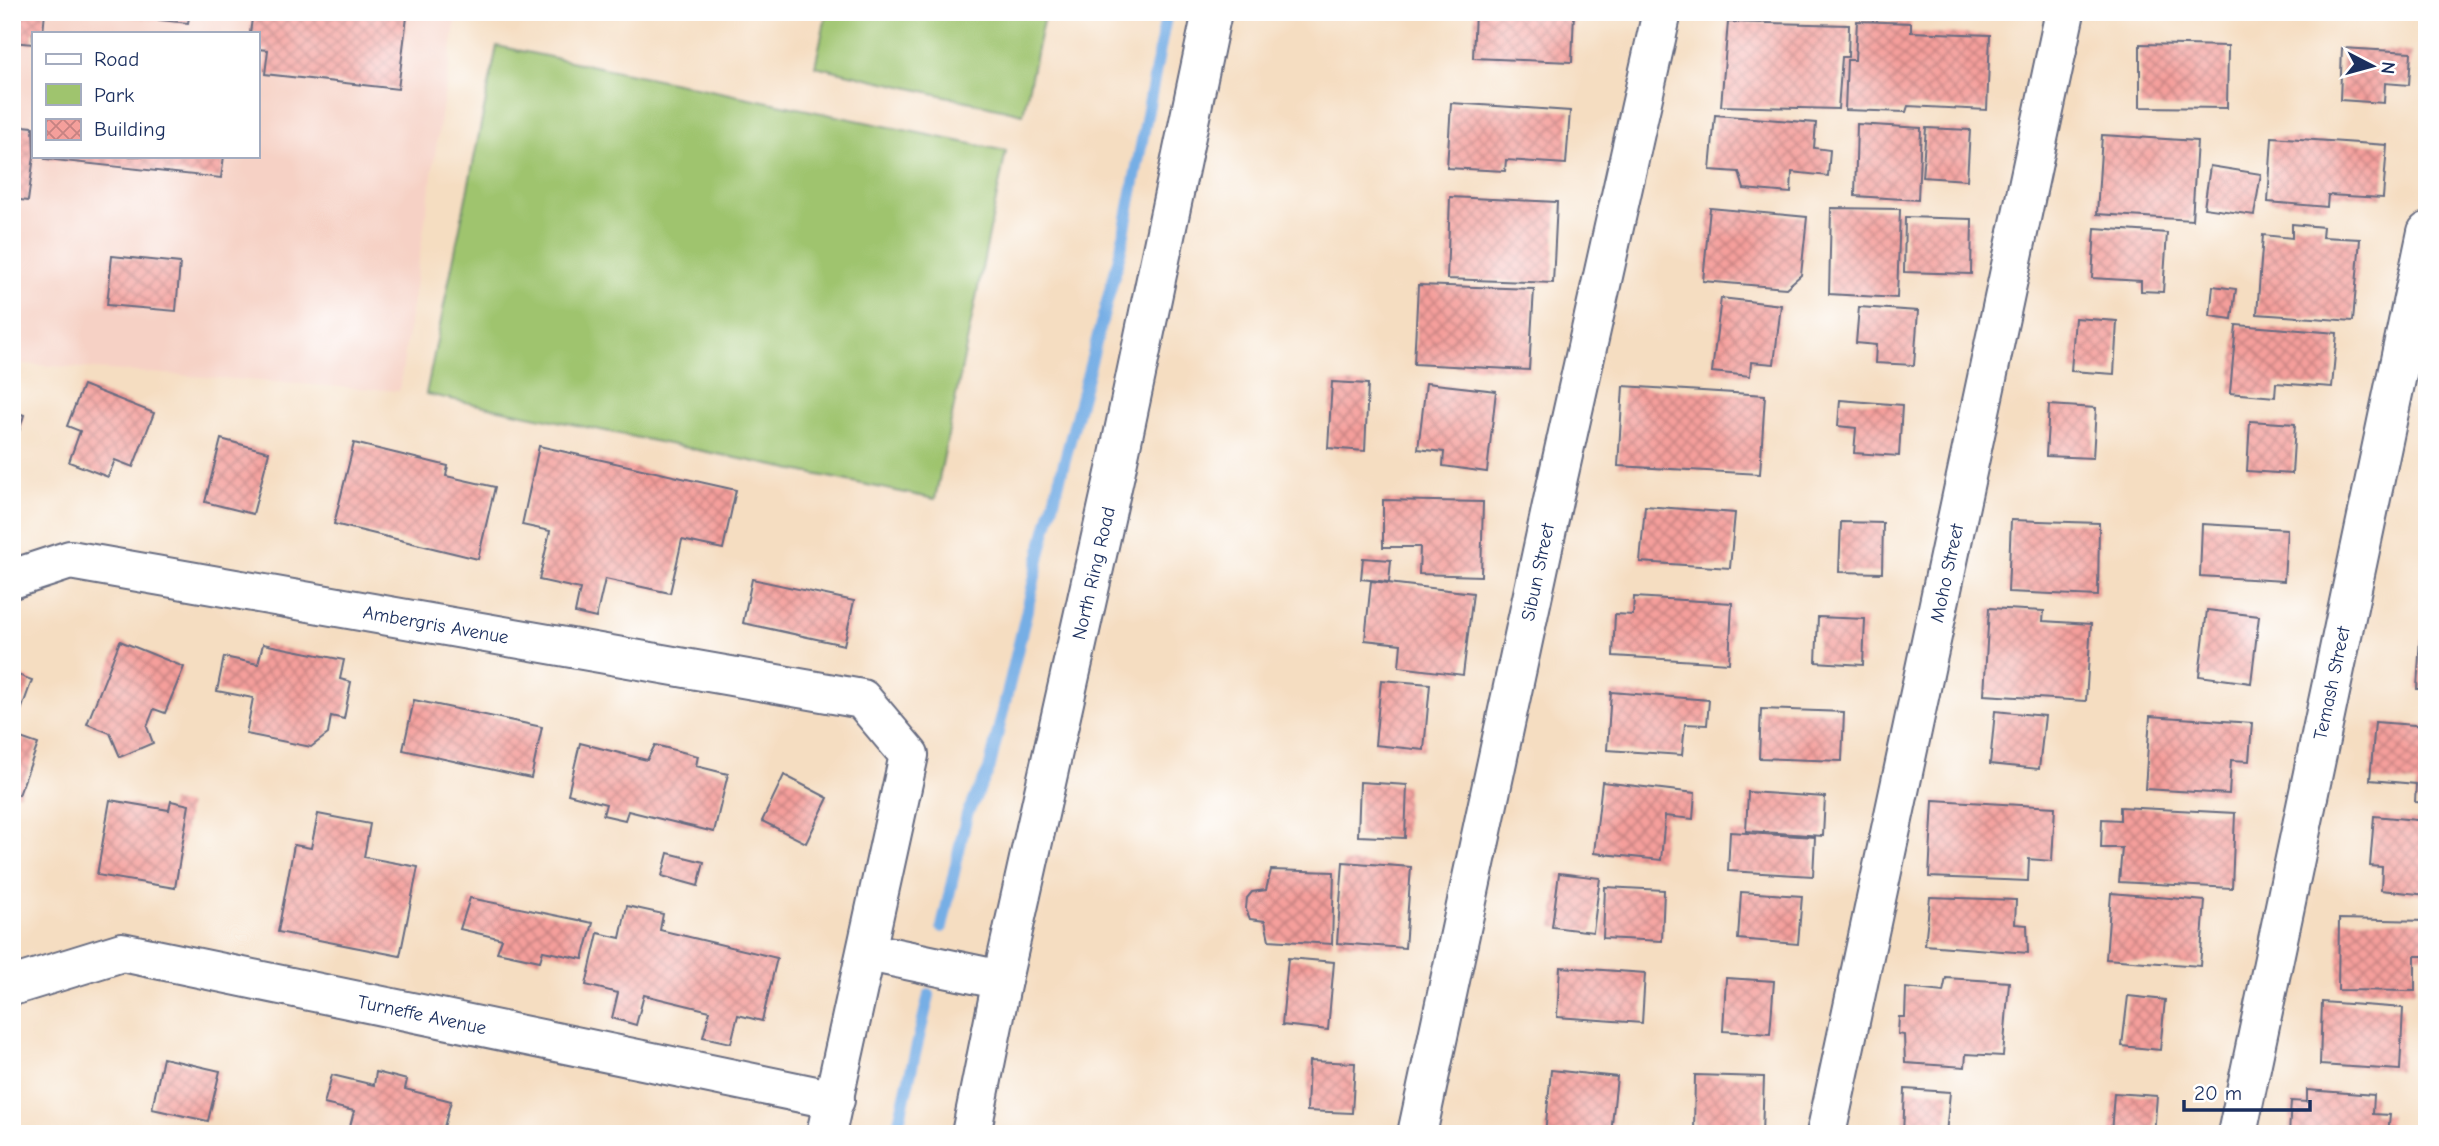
<svg xmlns="http://www.w3.org/2000/svg" width="2439" height="1146" font-family="'Comic Neue',sans-serif">
	<defs>
		<pattern id="building-cross-hatch" width="8" height="8" patternUnits="userSpaceOnUse" patternTransform="scale(1.75)"><rect width="8" height="8" fill="#f59f9b"/><path d="M0 0l8 8M0 8l8-8" fill="none" stroke="#c68282"/></pattern>
	</defs>
	<rect width="100%" height="100%" fill="#fff"/>
	<filter id="ink" filterUnits="userSpaceOnUse"><feTurbulence type="fractalNoise" baseFrequency=".0143" numOctaves="2"/><feDisplacementMap in="SourceGraphic" scale="14" xChannelSelector="R" yChannelSelector="G"/><feConvolveMatrix kernelMatrix="1 2 1 2 8 2 1 2 1" color-interpolation-filters="sRGB"/></filter>
	<filter id="wash" filterUnits="userSpaceOnUse"><feTurbulence type="fractalNoise" baseFrequency=".00686" numOctaves="4" result="noise"/><feDisplacementMap in="SourceGraphic" scale="28" xChannelSelector="R" yChannelSelector="G"/><feGaussianBlur stdDeviation="1.57" result="paint"/><feColorMatrix in="noise" values="0 0 0 0 0 0 0 0 0 0 0 0 0 0 0 0 0 1.4 0 .05"/><feComposite in="paint" operator="in"/></filter>
	<g filter="url(#wash)">
		<rect width="100%" height="100%" fill="#f5ddc1"/>
		<path fill="#f6d1c5" fill-rule="evenodd" d="M12,12H429L456,18L399,391L12,363ZM33,33H257V156H33Z"/>
		<g fill="#9fc46e" stroke="#5d7a66" stroke-width="2">
			<polygon points="827,12 1045,12 1023,114 815,66"/>
			<polygon points="497,46 1006,151 935,499 426,394"/>
		</g>
		<g fill="none" stroke-linecap="round" stroke-linejoin="round">
			<g stroke="#76aee5" stroke-width="12">
				<polyline points="942,927 967,814 989,770 1044,538 1121,249 1167,12"/>
				<polyline points="896,1134 929,995"/>
			</g>
		</g>
		<g id="blocks">
			<g fill="url(#building-cross-hatch)">
				<polygon points="12,12 45,12 43,33 33,33 33,44 12,42"/>
				<polygon points="104,12 190,12 188,23 104,14"/>
				<polygon points="253,12 370,12 407,17 398,89 265,74 268,50 257,49 257,33 250,33"/>
				<polygon points="1475,12 1574,12 1572,62 1473,58"/>
				<polygon points="1857,21 1911,23 1911,32 1990,35 1987,110 1908,106 1906,112 1845,110 1847,60 1855,60"/>
				<polygon points="1728,22 1849,25 1848,57 1842,57 1838,109 1721,106"/>
				<polygon points="2140,44 2228,46 2227,108 2140,107"/>
				<polygon points="2342,48 2411,52 2409,85 2385,83 2384,103 2340,100"/>
				<polygon points="1451,103 1570,111 1566,164 1506,160 1505,171 1447,168"/>
				<polygon points="1715,115 1816,123 1814,148 1830,150 1828,176 1792,172 1791,193 1744,189 1739,172 1710,170"/>
				<polygon points="1857,124 1921,128 1918,200 1855,196"/>
				<polygon points="12,125 33,127 34,156 28,201 12,199"/>
				<polygon points="1926,128 1970,130 1967,180 1922,177"/>
				<polygon points="2102,135 2197,141 2192,220 2097,214"/>
				<polygon points="2272,137 2387,145 2383,198 2328,195 2327,207 2268,202"/>
				<polygon points="46,156 224,156 221,178 45,159"/>
				<polygon points="2210,166 2261,174 2254,215 2204,208"/>
				<polygon points="1450,197 1557,202 1553,283 1447,279"/>
				<polygon points="1710,208 1807,217 1801,275 1786,288 1703,281"/>
				<polygon points="1831,208 1900,209 1897,298 1829,294"/>
				<polygon points="1905,217 1972,219 1971,274 1904,272"/>
				<polygon points="2292,224 2323,227 2322,237 2360,239 2353,321 2257,314 2263,235 2292,238"/>
				<polygon points="2095,228 2167,233 2163,292 2141,291 2141,281 2092,278"/>
				<polygon points="112,256 180,263 176,311 107,305"/>
				<polygon points="12,275 17,275 14,302 12,302"/>
				<polygon points="1418,285 1534,289 1529,370 1414,364"/>
				<polygon points="2213,286 2236,289 2232,319 2210,316"/>
				<polygon points="1721,298 1781,305 1774,364 1751,362 1750,376 1712,372"/>
				<polygon points="1859,307 1918,311 1914,365 1875,363 1876,345 1856,343"/>
				<polygon points="2075,318 2117,321 2114,374 2071,371"/>
				<polygon points="2236,325 2337,333 2332,387 2276,383 2275,397 2230,393"/>
				<polygon points="1332,382 1368,384 1365,451 1328,448"/>
				<polygon points="1426,383 1496,391 1487,472 1443,466 1444,452 1418,449"/>
				<polygon points="83,385 154,413 133,467 115,460 108,477 69,462 80,431 67,426"/>
				<polygon points="1623,386 1765,395 1760,474 1618,466"/>
				<polygon points="1840,400 1902,405 1899,456 1854,453 1856,428 1838,426"/>
				<polygon points="2049,405 2096,408 2093,458 2046,456"/>
				<polygon points="12,411 24,415 13,452 12,452"/>
				<polygon points="2250,421 2295,424 2292,474 2247,471"/>
				<polygon points="221,439 269,452 253,514 205,502"/>
				<polygon points="354,443 448,466 446,476 495,487 478,559 334,524"/>
				<polygon points="539,446 736,490 723,549 682,540 670,593 605,579 596,618 575,613 580,589 539,580 550,531 522,525"/>
				<polygon points="1383,500 1483,502 1481,576 1419,574 1420,547 1383,547"/>
				<polygon points="1645,506 1735,513 1730,568 1640,562"/>
				<polygon points="2011,520 2099,523 2098,596 2008,592"/>
				<polygon points="1841,522 1883,523 1882,573 1839,572"/>
				<polygon points="2202,524 2287,529 2284,581 2200,576"/>
				<polygon points="1363,558 1391,560 1389,582 1361,579"/>
				<polygon points="752,579 854,601 844,645 743,623"/>
				<polygon points="1371,581 1473,593 1463,675 1399,667 1401,644 1365,640"/>
				<polygon points="1634,597 1732,603 1729,663 1613,656 1615,614 1633,615"/>
				<polygon points="1989,608 2044,611 2043,621 2091,624 2086,701 1984,695"/>
				<polygon points="2207,610 2259,616 2251,683 2199,676"/>
				<polygon points="1818,617 1865,619 1863,665 1816,662"/>
				<polygon points="2420,638 2427,638 2427,689 2417,689"/>
				<polygon points="120,641 184,667 165,713 154,709 147,727 153,743 120,757 110,733 87,724"/>
				<polygon points="263,644 344,660 340,679 351,682 344,719 331,716 328,734 311,747 246,734 253,698 217,691 224,657 258,664"/>
				<polygon points="12,673 32,680 13,733 12,733"/>
				<polygon points="1381,680 1430,684 1424,750 1375,745"/>
				<polygon points="1611,692 1709,700 1707,725 1685,724 1682,755 1607,750"/>
				<polygon points="414,700 542,727 531,778 403,750"/>
				<polygon points="1761,709 1844,712 1842,761 1759,758"/>
				<polygon points="1995,711 2045,716 2039,769 1990,764"/>
				<polygon points="2150,716 2252,723 2249,761 2231,760 2229,794 2145,789"/>
				<polygon points="2375,722 2427,726 2427,803 2415,802 2416,784 2370,780"/>
				<polygon points="12,735 38,744 19,795 12,792"/>
				<polygon points="580,743 647,760 655,745 698,756 696,766 728,774 714,832 628,811 625,820 603,815 606,804 568,794"/>
				<polygon points="784,775 828,798 806,843 762,821"/>
				<polygon points="1360,782 1407,785 1405,838 1358,836"/>
				<polygon points="1602,782 1695,793 1693,819 1665,816 1661,860 1594,853"/>
				<polygon points="1748,792 1825,797 1823,836 1746,831"/>
				<polygon points="110,800 169,810 171,801 189,805 175,888 97,875"/>
				<polygon points="1933,800 2055,807 2052,861 2029,859 2028,881 1929,877"/>
				<polygon points="2120,807 2235,813 2232,888 2119,882 2122,848 2101,848 2102,819 2120,820"/>
				<polygon points="318,814 370,824 364,857 418,867 400,956 278,932 294,845 311,848"/>
				<polygon points="2374,816 2427,821 2427,895 2381,890 2382,867 2370,866"/>
				<polygon points="1730,832 1815,837 1813,876 1728,871"/>
				<polygon points="668,853 704,862 698,886 662,876"/>
				<polygon points="1343,862 1411,867 1405,948 1337,943"/>
				<polygon points="1271,870 1334,872 1332,944 1269,940 1265,921 1250,919 1246,909 1247,898 1252,892 1266,890"/>
				<polygon points="1559,873 1600,878 1593,932 1552,927"/>
				<polygon points="1605,887 1664,890 1662,941 1603,938"/>
				<polygon points="1741,892 1802,896 1798,944 1738,939"/>
				<polygon points="2111,893 2205,901 2200,966 2106,959"/>
				<polygon points="1930,897 2016,900 2015,924 2027,925 2028,953 1925,945"/>
				<polygon points="470,898 593,923 583,959 543,951 540,961 497,952 502,939 460,929"/>
				<polygon points="627,906 663,914 660,930 777,958 762,1021 738,1015 731,1043 703,1037 710,1011 644,995 636,1025 612,1018 618,993 586,985 598,933 620,938"/>
				<polygon points="2339,919 2427,921 2427,956 2415,956 2415,991 2338,990"/>
				<polygon points="1288,958 1334,962 1328,1030 1282,1025"/>
				<polygon points="1560,967 1645,973 1642,1023 1557,1017"/>
				<polygon points="1726,978 1774,981 1770,1034 1723,1031"/>
				<polygon points="1946,978 2009,982 2003,1056 1966,1054 1965,1067 1905,1063 1904,1035 1898,1034 1899,1017 1905,1017 1906,988 1943,992"/>
				<polygon points="2128,996 2165,1000 2160,1050 2122,1046"/>
				<polygon points="2322,1002 2403,1008 2400,1070 2320,1065"/>
				<polygon points="163,1058 220,1071 208,1121 152,1109"/>
				<polygon points="1309,1061 1355,1063 1352,1113 1307,1111"/>
				<polygon points="1551,1070 1617,1077 1611,1134 1545,1134"/>
				<polygon points="376,1072 407,1080 405,1089 451,1101 444,1127 468,1134 348,1134 354,1111 324,1104 332,1075 374,1085"/>
				<polygon points="1695,1075 1764,1077 1762,1134 1694,1132"/>
				<polygon points="1905,1089 1950,1092 1946,1134 1903,1134"/>
				<polygon points="2307,1090 2374,1095 2373,1114 2390,1115 2388,1134 2289,1134 2291,1101 2307,1102"/>
				<polygon points="2114,1093 2157,1096 2154,1134 2111,1134"/>
			</g>
		</g>
	</g>
	<g filter="url(#ink)">
		<use href="#blocks" fill-opacity="0" stroke="#676c81" stroke-width="2"/>
		<g fill="none" stroke-linecap="round" stroke-linejoin="round">
			<g stroke="#676c81" stroke-width="42">
				<g id="minor">
					<polyline points="12,579 70,560 862,699 909,755 826,1134"/>
					<polyline points="868,952 1002,980"/>
					<polyline points="12,986 122,952 835,1100"/>
					<polyline points="1417,1134 1557,482 1662,12"/>
					<polyline points="1826,1134 2065,12"/>
					<polyline points="2237,1134 2427,232"/>
				</g>
			</g>
			<g stroke="#676c81" stroke-width="42">
				<polyline id="secondary" points="971,1134 1002,980 1117,465 1212,12"/>
			</g>
			<use href="#minor" stroke="#fff" stroke-width="38"/>
			<use href="#secondary" stroke="#fff" stroke-width="38"/>
		</g>
	</g>
	<g text-anchor="middle" stroke-width="7" stroke-linejoin="round" paint-order="stroke">
		<g font-size="19" fill="#1b2f5e" stroke="#fff">
			<text transform="translate(1537 572) rotate(-78)" y="7">Sibun Street</text>
			<text transform="translate(1093 573) rotate(-77)" y="7">North Ring Road</text>
			<text transform="translate(1946 573) rotate(-78)" y="7">Moho Street</text>
			<text transform="translate(436 624) rotate(10)" y="7">Ambergris Avenue</text>
			<text transform="translate(2331 683) rotate(-78)" y="7">Temash Street</text>
			<text transform="translate(422 1014) rotate(12)" y="7">Turneffe Avenue</text>
		</g>
	</g>
	<rect width="2439" height="1146" fill="none" stroke="#fff" stroke-width="42"/>
	<rect x="32" y="32" width="228" height="126" fill="#ffffff" stroke="#a4acbf" stroke-width="2"/>
	<rect x="46" y="54" width="35" height="10" fill="#ffffff" stroke="#a4acbf" stroke-width="2"/>
	<text x="94" y="66" font-size="21" fill="#1b2f5e">Road</text>
	<rect x="46" y="84" width="35" height="21" fill="#9fc46e" stroke="#a4acbf" stroke-width="2"/>
	<text x="94" y="102" font-size="21" fill="#1b2f5e">Park</text>
	<rect x="46" y="119" width="35" height="21" fill="url(#building-cross-hatch)" stroke="#a4acbf" stroke-width="2"/>
	<text x="94" y="136" font-size="21" fill="#1b2f5e">Building</text>
	<g transform="translate(2372 66) rotate(96)" stroke="#ffffff" stroke-width="5" paint-order="stroke">
	<path d="M0-5L12 26L0 18L-12 26Z" fill="#1b2f5e"/>
	<text y="-10" font-size="19" font-weight="bold" text-anchor="middle" fill="#1b2f5e">N</text>
	</g>
	<path d="M2184 1100v10h126v-10" fill="none" stroke="#1b2f5e" stroke-width="3.5"/>
	<text x="2194" y="1100" font-size="21" fill="#1b2f5e" stroke="#ffffff" stroke-width="5" paint-order="stroke">20 m</text>
</svg>
